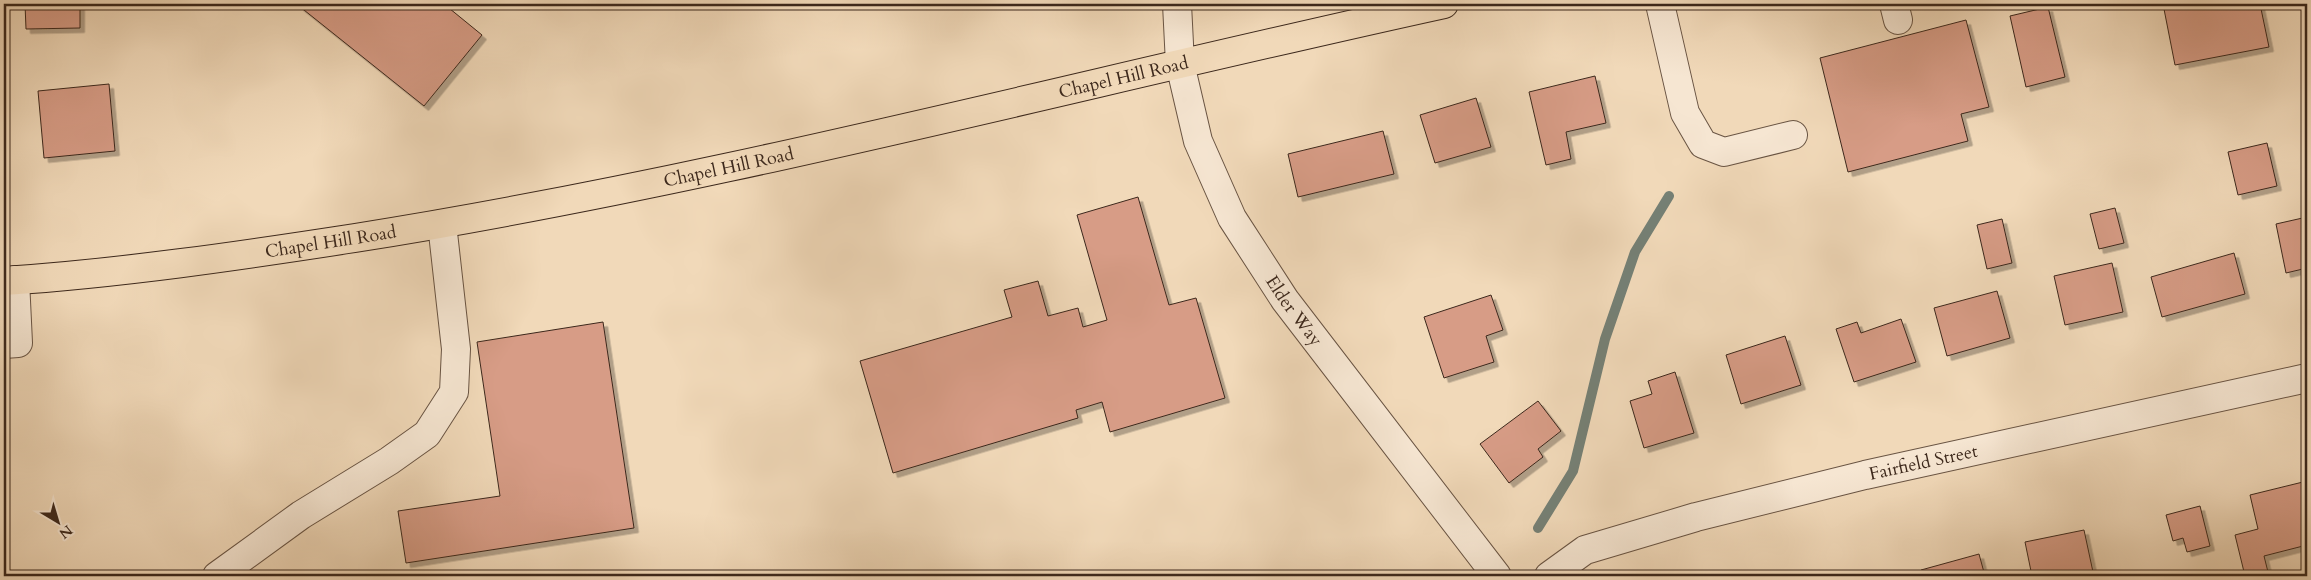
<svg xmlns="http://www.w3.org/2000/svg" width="2311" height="580" font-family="Cardo,serif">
	<defs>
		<filter id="shadow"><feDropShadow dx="4.5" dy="4.5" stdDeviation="0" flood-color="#0004"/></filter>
	</defs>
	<rect width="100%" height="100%" fill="#f1d9b9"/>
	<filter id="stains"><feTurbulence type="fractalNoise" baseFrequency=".004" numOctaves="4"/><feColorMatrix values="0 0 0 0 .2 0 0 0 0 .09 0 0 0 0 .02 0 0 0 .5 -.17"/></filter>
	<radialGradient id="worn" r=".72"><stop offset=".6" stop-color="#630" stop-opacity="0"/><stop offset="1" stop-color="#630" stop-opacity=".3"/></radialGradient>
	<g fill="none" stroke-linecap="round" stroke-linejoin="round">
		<polyline stroke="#758075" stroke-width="10" points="1538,528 1573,471 1605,339 1635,252 1669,196"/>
	</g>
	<g fill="#d79c86" stroke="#3c281c" filter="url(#shadow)">
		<polygon points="25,4 80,4 80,28 26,29"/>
		<polygon points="300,4 444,4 482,35 424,106 299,6"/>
		<polygon points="2163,4 2260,4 2269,47 2175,65"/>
		<polygon points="2300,4 2307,4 2307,37"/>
		<polygon points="2048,7 2065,77 2026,87 2010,16"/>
		<polygon points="1966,20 1989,107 1961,114 1968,141 1848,172 1820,58"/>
		<polygon points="1595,76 1606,123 1566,132 1571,159 1546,165 1529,92"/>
		<polygon points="109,84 115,151 44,158 38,91"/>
		<polygon points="1476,98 1491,147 1435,163 1420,115"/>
		<polygon points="1383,131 1394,174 1298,197 1288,154"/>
		<polygon points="2267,143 2277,186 2238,195 2228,152"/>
		<polygon points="1138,197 1169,305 1196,298 1225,398 1110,432 1102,402 1076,410 1078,418 893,473 860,361 1012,317 1004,290 1038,281 1048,316 1078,308 1083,327 1107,320 1077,215"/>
		<polygon points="2115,208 2124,243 2099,249 2090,214"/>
		<polygon points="2307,217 2307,268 2286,273 2276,224"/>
		<polygon points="2002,219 2012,263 1987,269 1977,225"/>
		<polygon points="2234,253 2245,294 2162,317 2151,277"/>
		<polygon points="2112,263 2123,312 2065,325 2054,276"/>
		<polygon points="1997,291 2010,338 1947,356 1934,308"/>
		<polygon points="1491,295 1503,330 1486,336 1494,362 1444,378 1424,317"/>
		<polygon points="1901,319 1916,362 1854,382 1836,329 1857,322 1861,333"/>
		<polygon points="603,322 634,528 406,563 398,511 500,496 477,342"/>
		<polygon points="1785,336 1801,385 1741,404 1726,355"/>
		<polygon points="1675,372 1694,433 1644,448 1630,401 1652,394 1648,381"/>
		<polygon points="1538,401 1561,431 1538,449 1543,457 1509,483 1480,444"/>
		<polygon points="2307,481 2307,545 2264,556 2268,572 2245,576 2235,535 2258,529 2250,495"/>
		<polygon points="2200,506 2210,546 2187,552 2183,538 2173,541 2166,515"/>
		<polygon points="2084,530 2093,572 2071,576 2032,576 2025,542"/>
		<polygon points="1979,554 1985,576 1923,576 1921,570"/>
	</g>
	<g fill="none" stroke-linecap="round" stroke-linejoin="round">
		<g stroke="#695443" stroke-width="30">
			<g id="minor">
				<path id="s1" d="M1177,4L1180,64L1198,141L1232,218L1285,300L1497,576"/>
				<polyline points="1660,4 1685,113 1703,144 1724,152 1793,135"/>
				<polyline points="1894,4 1898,20"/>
				<polyline points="4,344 18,343 15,280"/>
				<polyline points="217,576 301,515 389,461 427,434 454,392 456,349 442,224"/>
				<path id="s2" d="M1549,576L1585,550L1696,517L1865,475L2307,378"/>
			</g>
		</g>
		<g stroke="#3c281c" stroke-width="30">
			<g id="major">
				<path id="s3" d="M4,281C122,273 238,256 355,238C722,180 1081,83 1444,4"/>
			</g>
		</g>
		<use href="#minor" stroke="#f6e6d2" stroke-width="28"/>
		<use href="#major" stroke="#f1d9b9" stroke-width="28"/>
	</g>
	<g text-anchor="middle" stroke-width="4" stroke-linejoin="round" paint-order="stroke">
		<g font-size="18" fill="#3c281c" stroke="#f6e6d2">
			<text dy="6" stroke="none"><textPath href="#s3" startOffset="1139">Chapel Hill Road</textPath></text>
			<text dy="6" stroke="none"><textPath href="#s3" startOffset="734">Chapel Hill Road</textPath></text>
			<text dy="6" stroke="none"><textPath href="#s3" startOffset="329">Chapel Hill Road</textPath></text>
			<text dy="6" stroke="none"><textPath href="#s1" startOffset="335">Elder Way</textPath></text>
			<text dy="6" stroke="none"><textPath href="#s2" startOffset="394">Fairfield Street</textPath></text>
		</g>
	</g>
	<rect width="2311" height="580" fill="none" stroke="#f1d9b9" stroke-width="20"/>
	<rect x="5" y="5" width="2301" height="570" fill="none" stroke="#3c281c" stroke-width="2.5"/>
	<rect x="10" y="10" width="2291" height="560" fill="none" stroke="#3c281c"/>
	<g transform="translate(58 522) rotate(142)" stroke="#f6e6d2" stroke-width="4" paint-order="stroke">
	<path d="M0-4L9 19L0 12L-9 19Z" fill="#3c281c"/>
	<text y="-8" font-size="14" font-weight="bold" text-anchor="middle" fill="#3c281c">N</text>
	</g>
	<rect width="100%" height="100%" filter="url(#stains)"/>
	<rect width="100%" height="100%" fill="url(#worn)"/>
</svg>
